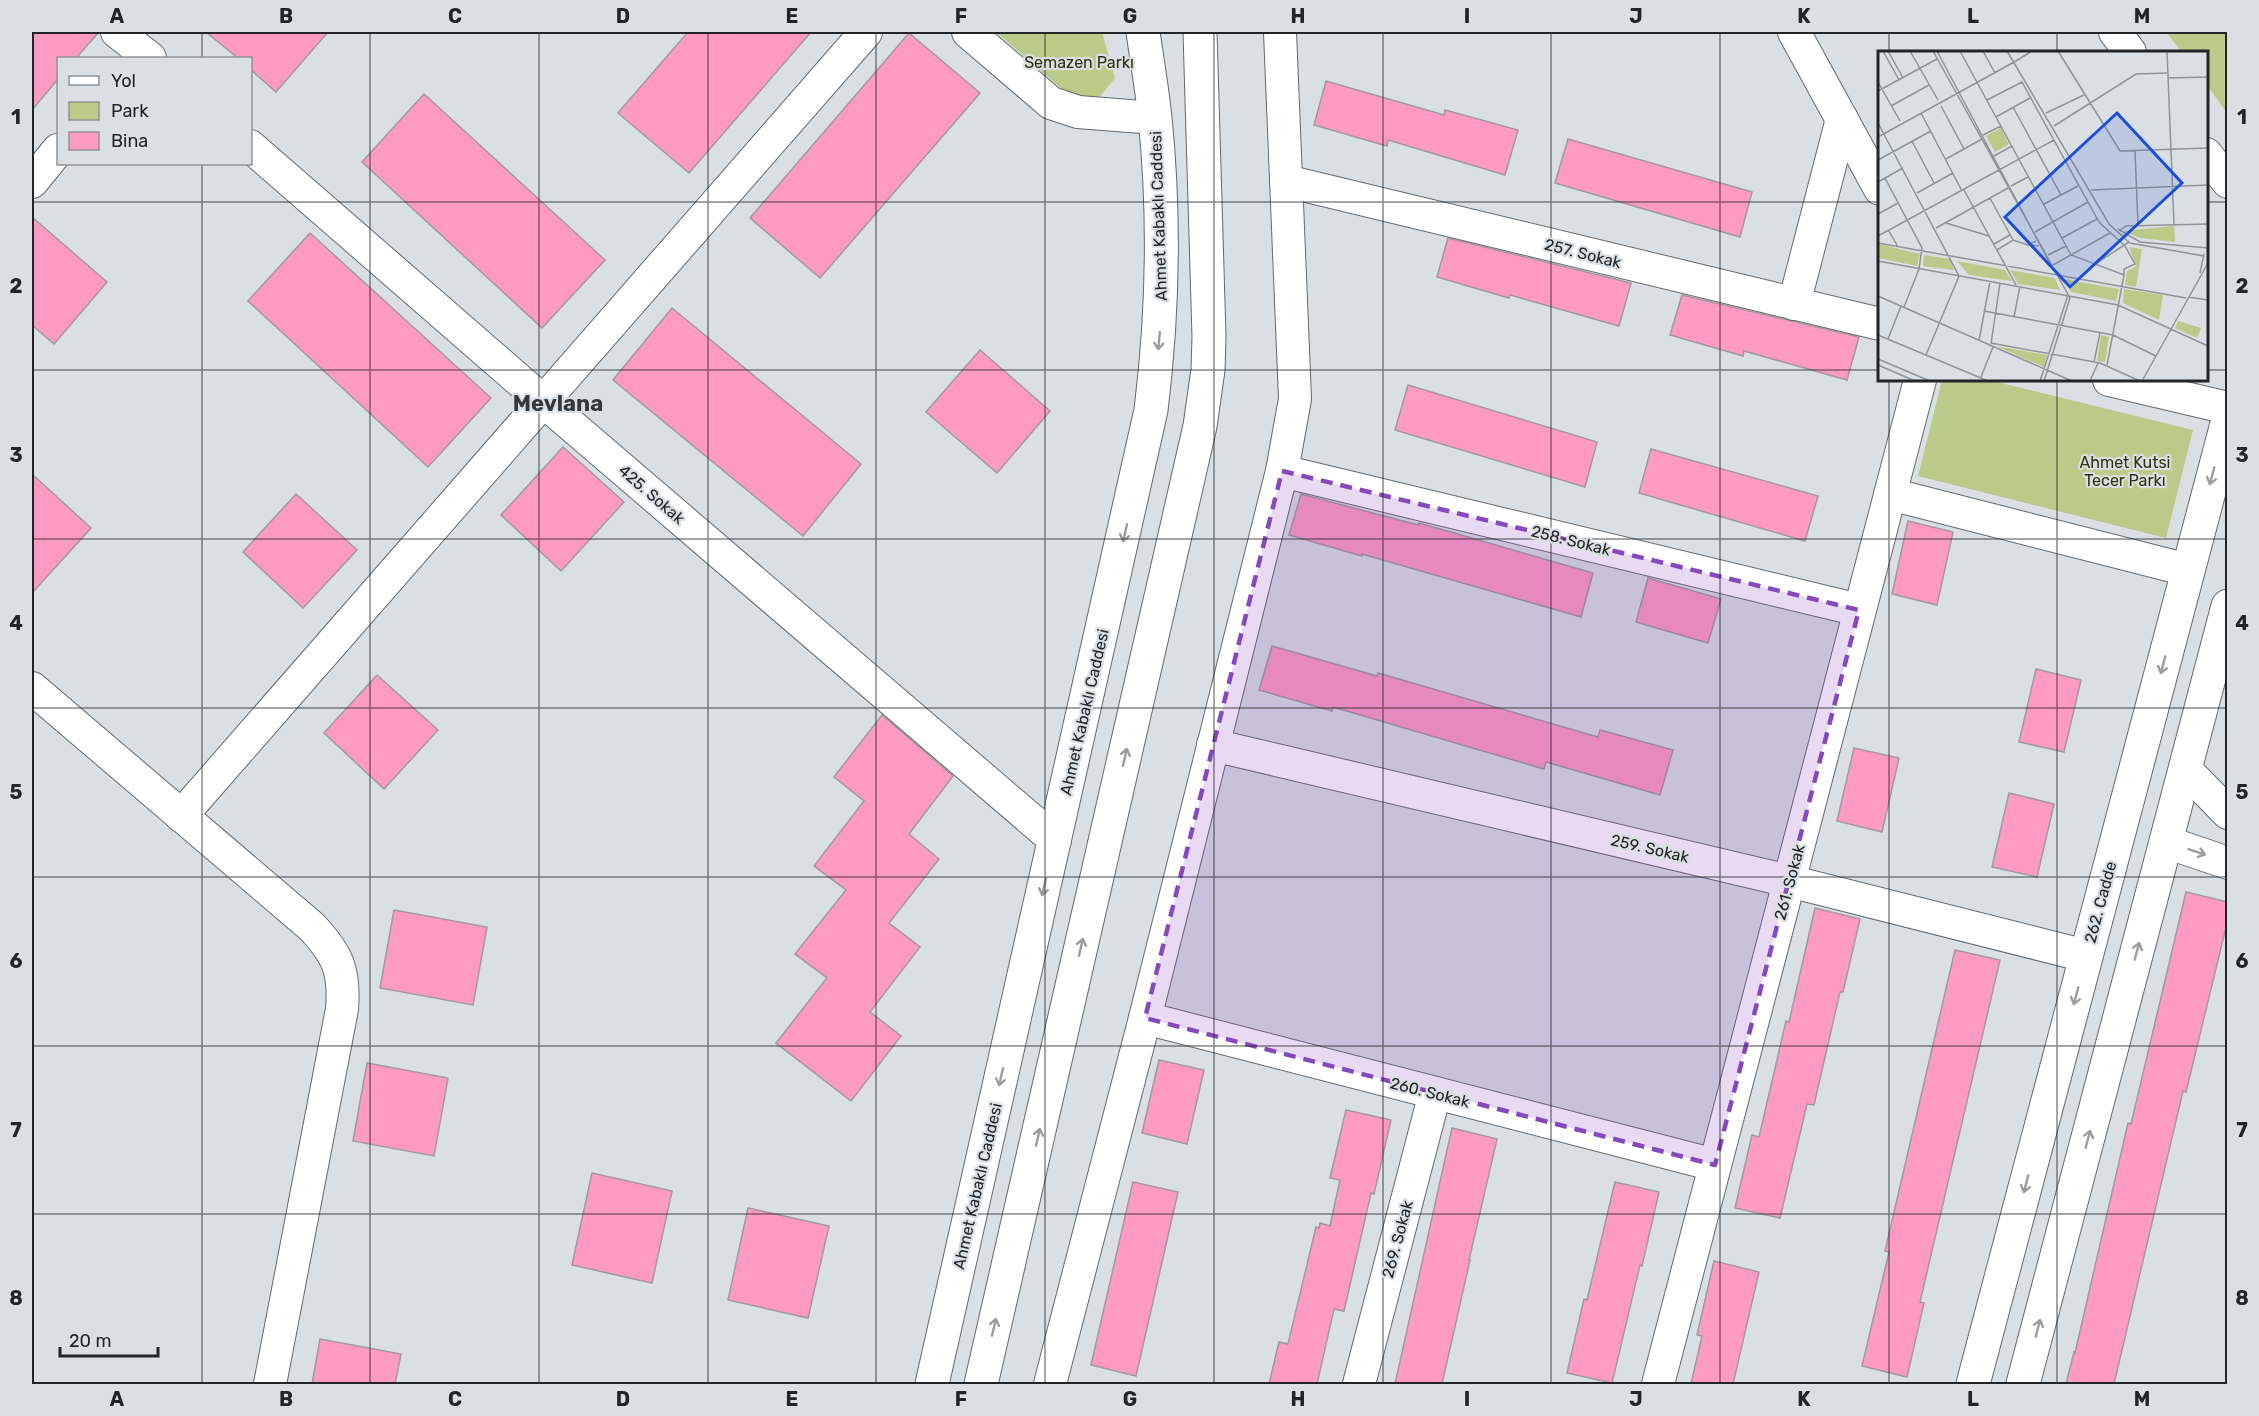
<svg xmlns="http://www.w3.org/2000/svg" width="2259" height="1416" font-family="Rubik,sans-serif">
	<rect width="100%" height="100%" fill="#dadfe3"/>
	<g fill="#bacb89">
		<polygon points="996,32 1102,32 1115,78 1099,98 1077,102"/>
		<polygon points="2166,32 2227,32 2227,113 2207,85 2206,52 2182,52"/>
		<polygon points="1942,380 1989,380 2193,430 2166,538 1918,476"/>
	</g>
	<g fill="#ff9ac2" stroke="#a09a9c" stroke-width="1.5">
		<polygon points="32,32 99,32 76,58 58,58 58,79 32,110"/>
		<polygon points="206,32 328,32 276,92 250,69 250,58 238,58"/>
		<polygon points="688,32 811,32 689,173 618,113"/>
		<polygon points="909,33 980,93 820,278 750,218"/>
		<polygon points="1326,81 1444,115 1445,110 1518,130 1505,175 1388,140 1387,146 1314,125"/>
		<polygon points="424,94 605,260 542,328 362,162"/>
		<polygon points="1568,139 1752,192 1740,237 1555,183"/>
		<polygon points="32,217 107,282 54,344 32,325"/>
		<polygon points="310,233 491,398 428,467 248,301"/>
		<polygon points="1448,238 1631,283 1619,326 1510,295 1509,298 1437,277"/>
		<polygon points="1682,295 1859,337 1847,380 1744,351 1743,356 1670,335"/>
		<polygon points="672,308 861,464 803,536 613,380"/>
		<polygon points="980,350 1050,411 997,473 926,412"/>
		<polygon points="1408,385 1597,442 1585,487 1395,430"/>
		<polygon points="563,447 624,502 561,571 501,515"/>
		<polygon points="1651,449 1818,496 1805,541 1639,493"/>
		<polygon points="32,474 91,528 32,593"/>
		<polygon points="296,494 357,550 303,608 243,552"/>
		<polygon points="1301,494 1418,525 1419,523 1593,573 1581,617 1362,554 1362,556 1289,535"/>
		<polygon points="1908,521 1953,532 1937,605 1892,594"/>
		<polygon points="1648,578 1721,599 1708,643 1636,622"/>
		<polygon points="1272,646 1377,676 1378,673 1598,737 1600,730 1673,750 1660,795 1546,762 1544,769 1333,707 1332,711 1259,690"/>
		<polygon points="2036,669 2081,680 2064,752 2019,742"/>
		<polygon points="377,675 438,730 384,789 324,733"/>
		<polygon points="882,715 953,776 909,834 939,859 889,923 920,947 870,1012 901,1036 851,1101 776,1043 827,978 795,954 846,890 814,866 864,801 834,777"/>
		<polygon points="1854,748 1899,758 1882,832 1837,821"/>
		<polygon points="2009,793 2054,804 2037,877 1992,867"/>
		<polygon points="2186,892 2228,902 2228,919 2186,1092 2183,1091 2114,1384 2066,1384 2074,1352 2075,1353 2128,1123 2131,1124"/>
		<polygon points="1815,908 1860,919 1843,992 1840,992 1814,1105 1807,1104 1780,1218 1735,1208 1752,1135 1759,1137 1786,1021 1789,1022"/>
		<polygon points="394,910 487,927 473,1005 380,988"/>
		<polygon points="1955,950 2000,960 1920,1302 1924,1303 1907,1377 1862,1366 1889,1252 1885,1251"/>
		<polygon points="1159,1060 1204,1070 1187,1144 1142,1133"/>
		<polygon points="367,1063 448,1078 434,1156 353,1141"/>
		<polygon points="1346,1110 1391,1120 1374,1194 1371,1193 1344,1311 1334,1309 1317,1384 1269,1384 1279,1342 1288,1344 1316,1227 1319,1228 1320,1223 1330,1226 1340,1180 1330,1178"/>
		<polygon points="1452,1128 1497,1139 1469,1260 1470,1260 1442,1384 1395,1384"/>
		<polygon points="592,1173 672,1191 652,1283 572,1265"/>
		<polygon points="1133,1182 1178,1192 1136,1376 1091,1365"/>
		<polygon points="1615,1182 1659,1192 1642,1266 1640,1265 1612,1383 1567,1373 1584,1299 1587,1300"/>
		<polygon points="748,1208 829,1226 808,1318 728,1300"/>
		<polygon points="1714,1261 1759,1272 1733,1384 1691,1384 1702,1336 1697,1335"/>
		<polygon points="320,1339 401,1354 395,1384 312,1384"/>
	</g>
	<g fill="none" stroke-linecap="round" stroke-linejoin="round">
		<g stroke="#65696c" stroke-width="34">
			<g id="minor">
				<polyline points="117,32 150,58"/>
				<polyline points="968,32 1051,103 1078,112 1155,118"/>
				<polyline points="1794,32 1880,189"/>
				<polyline points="2115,32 2130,52"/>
				<polyline points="250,146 543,401 1055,840"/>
				<polyline points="2206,154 2228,182"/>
				<polyline points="1286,181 1880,324"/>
				<polyline points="32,182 58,150"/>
				<polyline points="1794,304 1842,119"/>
				<polyline points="2109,380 2228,408"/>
				<polyline points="1282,471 1859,610"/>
				<polyline points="1890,494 2188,570"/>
				<path d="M32,688L312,927C338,955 345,971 342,1009L270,1384"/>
				<polyline points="1213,745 1789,881 2086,956"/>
				<polyline points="2185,769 2228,813"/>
				<polyline points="181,816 866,32"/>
				<polyline points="2166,842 2228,863"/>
				<polyline points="1145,1018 1715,1165"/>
				<polyline points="1050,1384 1145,1018 1282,471 1295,399 1280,32"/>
				<polyline points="1359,1384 1435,1093"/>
				<polyline points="1658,1384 1920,380"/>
			</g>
		</g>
		<g stroke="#65696c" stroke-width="35">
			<g id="tertiary">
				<polyline points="1973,1384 2228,420"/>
				<polyline points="2023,1384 2228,606"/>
			</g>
		</g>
		<g stroke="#65696c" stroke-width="35">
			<g id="secondary">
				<path d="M932,1384L1151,410C1163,313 1165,216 1155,118C1152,89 1147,60 1143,32"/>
				<polyline points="981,1384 1200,426 1208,370 1209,337 1200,32"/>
			</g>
		</g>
		<use href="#minor" stroke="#fff" stroke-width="32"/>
		<use href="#tertiary" stroke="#fff" stroke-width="33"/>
		<use href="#secondary" stroke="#fff" stroke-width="33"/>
	</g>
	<defs><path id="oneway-shaft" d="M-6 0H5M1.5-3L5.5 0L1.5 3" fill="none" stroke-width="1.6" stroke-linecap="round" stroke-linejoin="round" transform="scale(1.5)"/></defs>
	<g stroke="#9c9c9d">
		<use href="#oneway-shaft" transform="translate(1159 341) rotate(95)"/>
		<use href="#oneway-shaft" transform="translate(2212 476) rotate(105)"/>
		<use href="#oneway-shaft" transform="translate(1125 533) rotate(103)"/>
		<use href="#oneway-shaft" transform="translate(2163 665) rotate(105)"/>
		<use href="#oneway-shaft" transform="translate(1125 757) rotate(-77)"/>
		<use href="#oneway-shaft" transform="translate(2197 852) rotate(18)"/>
		<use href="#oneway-shaft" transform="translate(1044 887) rotate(103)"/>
		<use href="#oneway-shaft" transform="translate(1081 947) rotate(-77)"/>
		<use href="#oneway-shaft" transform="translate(2137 951) rotate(-75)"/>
		<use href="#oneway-shaft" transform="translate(2076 996) rotate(105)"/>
		<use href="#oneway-shaft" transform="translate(1001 1077) rotate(103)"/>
		<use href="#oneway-shaft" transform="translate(1038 1137) rotate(-77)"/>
		<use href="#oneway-shaft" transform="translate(2088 1139) rotate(-75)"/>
		<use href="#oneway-shaft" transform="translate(2026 1184) rotate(105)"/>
		<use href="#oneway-shaft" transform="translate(994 1327) rotate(-77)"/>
		<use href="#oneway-shaft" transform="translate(2038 1328) rotate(-75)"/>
	</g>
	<path fill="#8548bd" fill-opacity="0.2" stroke="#8548bd" stroke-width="4.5" stroke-dasharray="12 8" stroke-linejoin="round" d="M1282,471L1859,610L1715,1165L1145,1018Z"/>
	<path fill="none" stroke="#232426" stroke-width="1.5" stroke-opacity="0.55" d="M202,32V58M370,32V1384M539,32V1384M708,32V1384M876,32V1384M1045,32V1384M1214,32V1384M1383,32V1384M1551,32V1384M1720,32V1384M1889,32V52M2057,32V52M202,164V1384M32,202H1880M2206,202H2228M32,370H1880M2206,370H2228M1889,380V1384M2057,380V1384M32,539H2228M32,708H2228M32,877H2228M32,1046H2228M32,1214H2228"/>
	<g text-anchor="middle" stroke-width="4.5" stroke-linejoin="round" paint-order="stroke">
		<g font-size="16" fill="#2b3309" stroke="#dadfe3">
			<text x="1079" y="68">Semazen Parkı</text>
			<text x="2125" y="468">Ahmet Kutsi<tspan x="2125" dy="18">Tecer Parkı</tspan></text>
		</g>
		<g font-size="16" fill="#232426" stroke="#dadfe3">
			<text transform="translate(1158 216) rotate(-92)" y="6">Ahmet Kabaklı Caddesi</text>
			<text transform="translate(1583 253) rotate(14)" y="6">257. Sokak</text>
			<text transform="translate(652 494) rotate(41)" y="6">425. Sokak</text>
			<text transform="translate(1571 540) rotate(14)" y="6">258. Sokak</text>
			<text transform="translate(1084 712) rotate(-77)" y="6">Ahmet Kabaklı Caddesi</text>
			<text transform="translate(1650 848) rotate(13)" y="6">259. Sokak</text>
			<text transform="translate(1789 882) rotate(-75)" y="6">261. Sokak</text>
			<text transform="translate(2100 902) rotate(-75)" y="6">262. Cadde</text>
			<text transform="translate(1430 1092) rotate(14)" y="6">260. Sokak</text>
			<text transform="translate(977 1186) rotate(-77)" y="6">Ahmet Kabaklı Caddesi</text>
			<text transform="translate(1397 1239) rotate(-75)" y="6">269. Sokak</text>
		</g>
		<g font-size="22" font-weight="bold" fill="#34373b" stroke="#dadfe3">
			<text x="558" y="411">Mevlana</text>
		</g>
	</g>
	<g transform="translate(1878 51)">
		<rect width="330" height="330" fill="#dadfe3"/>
		<path d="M123,77L131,93L117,101L108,85ZM296,175L297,191L262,187L245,180ZM0,193L42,203L39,215L0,207ZM251,196L264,198L258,236L247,234L249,220L258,215ZM46,204L72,208L76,219L45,215ZM79,210L127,219L134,230L91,224ZM132,219L177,227L182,239L140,233ZM186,228L241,238L238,250L193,241ZM246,238L285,244L281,269L245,252ZM300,270L323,277L319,287L297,277ZM223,284L231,286L227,311L219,310ZM118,295L169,304L166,316Z" fill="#bacb89"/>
		<path fill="none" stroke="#919497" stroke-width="1.5" d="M5,0L21,29M10,0L25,27M32,0L60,49M55,0L192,247L166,330M59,0L176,220M82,0L193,204L246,224V218L257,213L247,195L221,171L144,31L109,49M105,0L117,22M129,0L231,173L252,192L326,205M180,0L242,100L330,97M289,0L296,174M138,10L154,0M290,27L330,26M0,31L22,70M0,40L59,8M13,55L51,34M63,55L86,98M135,56L183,144M43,62L84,140M168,62L206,44M118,66L152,47M0,72L81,225L48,304M176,75L258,23L289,22M105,84L123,75M0,86L138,10M34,90L56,132M257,100L260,175M116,105L134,95M68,108L104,88M0,109L53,80M7,127L44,197L41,218L26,256M0,131L25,117M133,135L150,126M86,139L138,234M213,139L330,134M39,142L75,122M112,147L135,189M166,153L200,135M0,163L20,152M68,172L111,185M58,177L130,137M240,178L262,191L330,197M242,179L248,175L330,173M11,180L20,196M157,181L210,151M0,185L176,89M184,187L219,168M158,190L150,194L161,195M0,192L308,247M116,193L132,184M119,199L135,189L150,194M170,204L188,195M0,210L240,254L330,295M217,213L251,191M175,214L232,182M322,222L326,203M0,245L194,330M310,246L330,249M106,260L235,284L278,305M136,266L142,235M0,284L110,330M10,288L23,255M101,290L112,230M113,292L222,312L262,330M113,293L122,232M0,308L52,330M216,311L222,282M0,314L37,330M229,314L246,224M103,326L115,296M162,330L190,244M212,330L220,312M264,330L330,212"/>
		<path fill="#1d4ed8" fill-opacity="0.15" stroke="#1d4ed8" stroke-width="3" d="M239,62L304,132L192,236L127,166Z"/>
		<rect width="330" height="330" fill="none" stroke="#232426" stroke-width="3"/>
	</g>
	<rect width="2259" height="1416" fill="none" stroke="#dadfe3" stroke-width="66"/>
	<rect x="57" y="57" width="195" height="108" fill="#dadfe3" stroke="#919497" stroke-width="1.5"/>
	<rect x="69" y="76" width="30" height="9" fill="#ffffff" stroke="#919497" stroke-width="1.5"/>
	<text x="111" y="87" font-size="18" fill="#232426">Yol</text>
	<rect x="69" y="102" width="30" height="18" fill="#bacb89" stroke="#919497" stroke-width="1.5"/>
	<text x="111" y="117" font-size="18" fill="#232426">Park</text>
	<rect x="69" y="132" width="30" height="18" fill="#ff9ac2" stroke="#919497" stroke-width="1.5"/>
	<text x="111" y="147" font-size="18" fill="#232426">Bina</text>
	<path d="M60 1347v9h98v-9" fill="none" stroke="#232426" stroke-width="3"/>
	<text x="69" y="1347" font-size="18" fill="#232426" stroke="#dadfe3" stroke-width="4.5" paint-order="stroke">20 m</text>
	<rect x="33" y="33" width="2193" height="1350" fill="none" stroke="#232426" stroke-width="2"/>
	<g font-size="20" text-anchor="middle" font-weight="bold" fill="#232426">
		<text x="117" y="23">A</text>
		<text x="286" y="23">B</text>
		<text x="455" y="23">C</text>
		<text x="623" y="23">D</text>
		<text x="792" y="23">E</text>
		<text x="961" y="23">F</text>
		<text x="1130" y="23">G</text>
		<text x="1298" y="23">H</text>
		<text x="1467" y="23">I</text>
		<text x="1636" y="23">J</text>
		<text x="1804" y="23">K</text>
		<text x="1973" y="23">L</text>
		<text x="2142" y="23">M</text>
		<text x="16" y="124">1</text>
		<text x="2242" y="124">1</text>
		<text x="16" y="293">2</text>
		<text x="2242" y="293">2</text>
		<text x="16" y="462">3</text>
		<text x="2242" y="462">3</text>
		<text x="16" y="630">4</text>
		<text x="2242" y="630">4</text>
		<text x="16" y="799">5</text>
		<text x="2242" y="799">5</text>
		<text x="16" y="968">6</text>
		<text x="2242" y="968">6</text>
		<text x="16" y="1137">7</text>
		<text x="2242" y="1137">7</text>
		<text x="16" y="1305">8</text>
		<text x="2242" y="1305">8</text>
		<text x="117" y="1406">A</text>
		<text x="286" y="1406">B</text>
		<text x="455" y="1406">C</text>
		<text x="623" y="1406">D</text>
		<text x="792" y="1406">E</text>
		<text x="961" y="1406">F</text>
		<text x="1130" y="1406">G</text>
		<text x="1298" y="1406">H</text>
		<text x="1467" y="1406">I</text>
		<text x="1636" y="1406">J</text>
		<text x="1804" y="1406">K</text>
		<text x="1973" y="1406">L</text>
		<text x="2142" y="1406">M</text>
	</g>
</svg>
